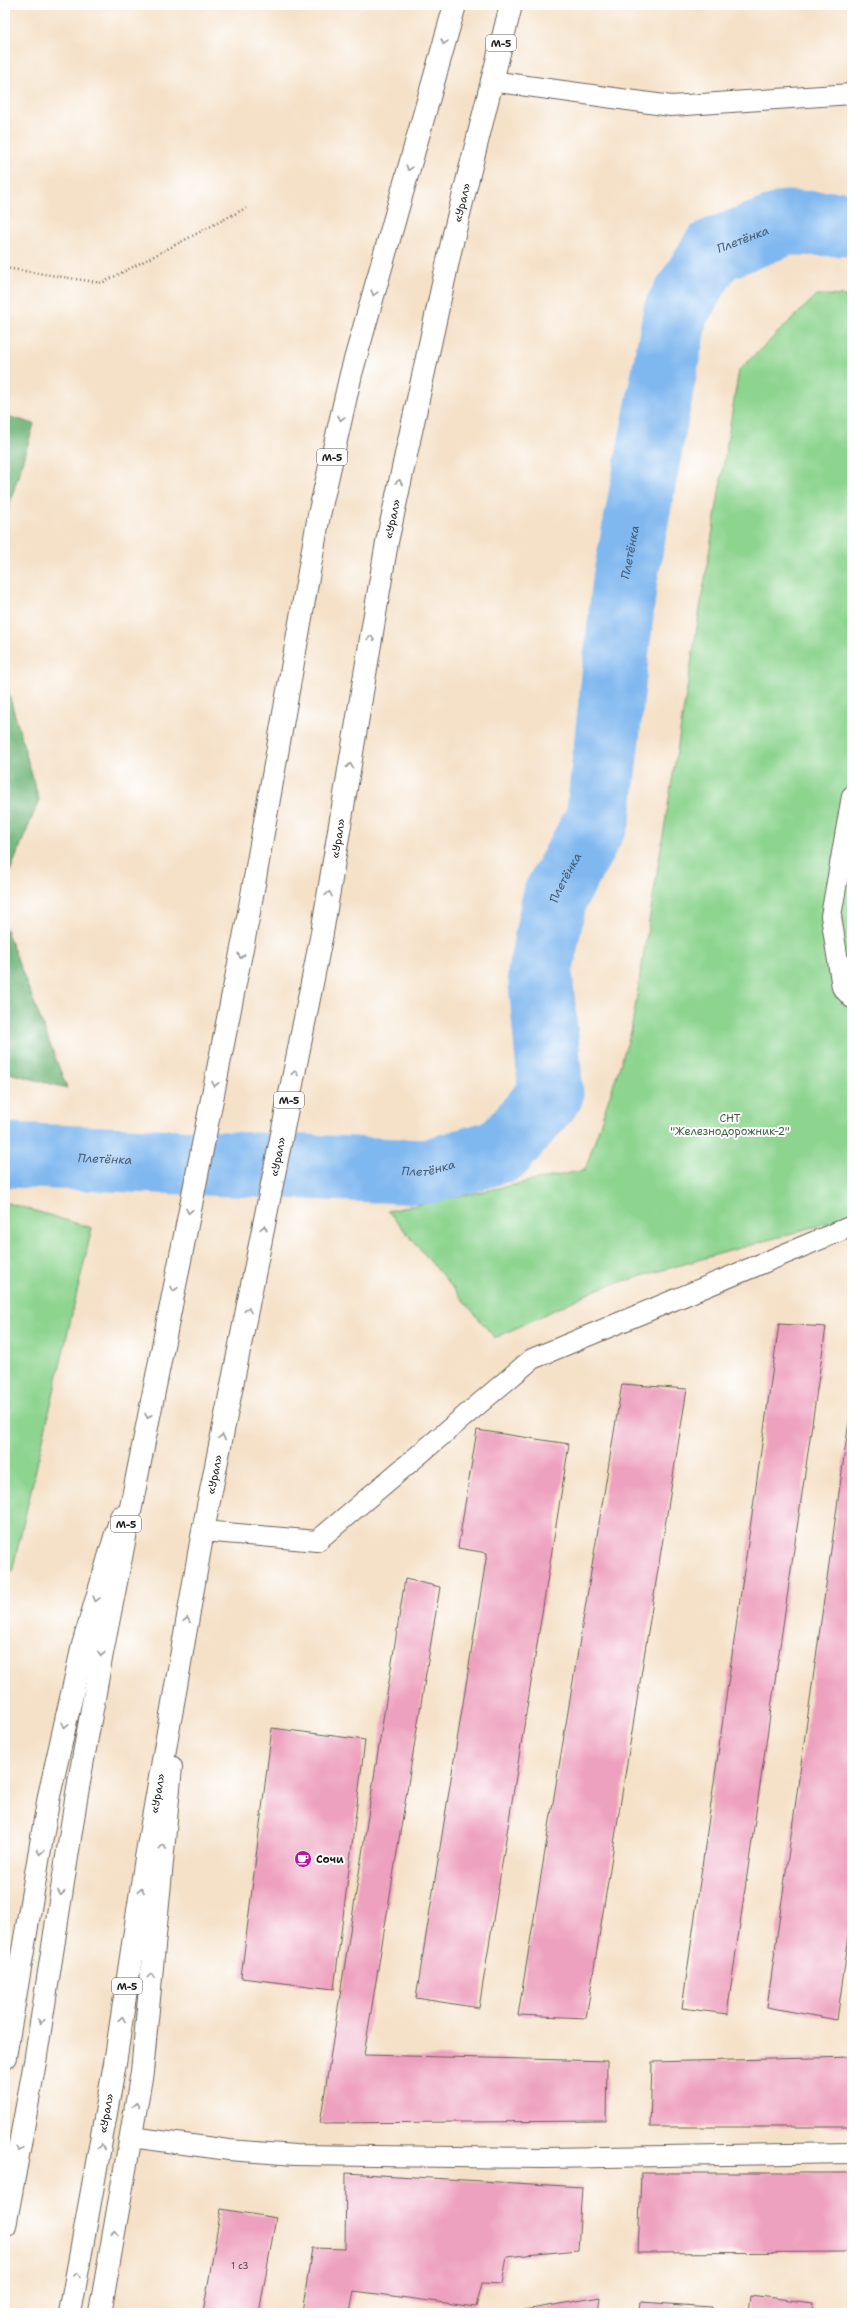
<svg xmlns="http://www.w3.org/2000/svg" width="857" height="2318" font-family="'Shantell Sans',sans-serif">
	<rect width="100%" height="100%" fill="#fff"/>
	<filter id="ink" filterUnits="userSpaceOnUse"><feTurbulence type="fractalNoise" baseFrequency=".025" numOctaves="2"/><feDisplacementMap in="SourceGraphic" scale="8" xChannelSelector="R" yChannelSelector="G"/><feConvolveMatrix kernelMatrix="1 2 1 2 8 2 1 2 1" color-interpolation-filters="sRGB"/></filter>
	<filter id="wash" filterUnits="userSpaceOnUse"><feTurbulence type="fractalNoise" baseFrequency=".012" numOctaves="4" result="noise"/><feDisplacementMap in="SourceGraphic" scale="16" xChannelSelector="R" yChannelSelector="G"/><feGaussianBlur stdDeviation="0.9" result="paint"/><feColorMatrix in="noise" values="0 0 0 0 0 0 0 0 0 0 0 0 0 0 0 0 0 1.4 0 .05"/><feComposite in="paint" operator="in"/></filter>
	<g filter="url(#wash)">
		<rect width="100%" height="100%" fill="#f5e1c8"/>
		<g fill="#8dd48f" stroke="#547856">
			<polygon points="817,295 852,296 852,1216 600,1288 495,1338 388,1211 585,1170 631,1032 739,370"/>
			<polygon points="5,1202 92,1228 12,1572 5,1570"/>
		</g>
		<g fill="#72b67a" stroke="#47694b">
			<polygon points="5,415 34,424 5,519"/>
			<polygon points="5,680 39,800 5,884"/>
			<polygon points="5,927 67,1088 5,1072"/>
		</g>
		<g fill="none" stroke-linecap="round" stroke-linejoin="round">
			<path stroke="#7fb7ef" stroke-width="65" id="s1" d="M5,1155L426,1172L503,1150L551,1094L540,972L555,896L598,818L625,579L676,311L713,251L786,223L852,224"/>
		</g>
		<g id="blocks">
			<g fill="#eea1be">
				<polygon points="779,1324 826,1327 727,2014 682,2008"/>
				<polygon points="622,1384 687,1389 586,2018 518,2015"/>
				<polygon points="851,1407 852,1914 837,2020 767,2007"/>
				<polygon points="477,1430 569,1444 479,2008 416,1998 487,1553 458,1548"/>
				<polygon points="405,1579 440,1587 364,2055 607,2061 606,2121 320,2123"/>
				<polygon points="272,1728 365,1740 334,1989 241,1978"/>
				<polygon points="852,2057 852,2127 650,2127 652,2062"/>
				<polygon points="346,2173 582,2187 578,2250 507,2257 502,2284 482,2283 476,2307 354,2291 350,2313 302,2313 312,2248 345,2249"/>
				<polygon points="641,2173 852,2173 852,2252 638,2253"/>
				<polygon points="221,2209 276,2218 259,2313 203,2313"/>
				<polygon points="750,2295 813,2303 812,2313 748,2313"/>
				<polygon points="600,2297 598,2313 519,2313 519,2311"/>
				<polygon points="641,2302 711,2307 710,2313 640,2313"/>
			</g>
		</g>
	</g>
	<g filter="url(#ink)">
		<use href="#blocks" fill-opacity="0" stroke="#686158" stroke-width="1"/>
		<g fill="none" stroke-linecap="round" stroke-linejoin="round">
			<g stroke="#686158" stroke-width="22">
				<g id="service">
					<polyline points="491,81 671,106 852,94"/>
					<polyline points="852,796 831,916 842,987 852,998"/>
					<polyline points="203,1531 317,1541 532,1359 852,1226"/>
					<polyline points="131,2137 229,2150 295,2155 545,2158 852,2153"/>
				</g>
			</g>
			<g stroke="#686158" stroke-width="24">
				<g id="primary">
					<polyline points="5,2057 49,1796 83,1645 121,1517"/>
					<polyline points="100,2313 142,2072 171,1767"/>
				</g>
			</g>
			<g stroke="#686158" stroke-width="24">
				<g id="trunk">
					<polyline points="5,2226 35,2062 76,1799 102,1653 248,918 319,515 351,374 455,5"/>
					<path id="s2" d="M70,2313L115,2063L146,1858L203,1531L322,933L387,542L453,238L511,5"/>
				</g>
			</g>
			<polyline stroke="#686158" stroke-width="2.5" stroke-dasharray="1 3" stroke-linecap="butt" points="5,268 102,283 246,208"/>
			<use href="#service" stroke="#fff" stroke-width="20"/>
			<use href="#primary" stroke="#fff" stroke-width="22"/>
			<use href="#trunk" stroke="#fff" stroke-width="22"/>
		</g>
		<defs><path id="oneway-chevron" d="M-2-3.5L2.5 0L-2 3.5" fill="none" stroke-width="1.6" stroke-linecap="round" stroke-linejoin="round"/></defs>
		<g stroke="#999">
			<use href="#oneway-chevron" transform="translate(444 42) rotate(106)"/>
			<use href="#oneway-chevron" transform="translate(409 168) rotate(106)"/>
			<use href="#oneway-chevron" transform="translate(374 293) rotate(106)"/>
			<use href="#oneway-chevron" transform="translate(341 418) rotate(102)"/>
			<use href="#oneway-chevron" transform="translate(399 482) rotate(-78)"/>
			<use href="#oneway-chevron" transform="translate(371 638) rotate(-81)"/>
			<use href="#oneway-chevron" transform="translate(350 766) rotate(-81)"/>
			<use href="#oneway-chevron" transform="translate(329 894) rotate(-81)"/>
			<use href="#oneway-chevron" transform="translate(241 956) rotate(101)"/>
			<use href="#oneway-chevron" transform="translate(295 1073) rotate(-79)"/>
			<use href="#oneway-chevron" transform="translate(215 1084) rotate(101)"/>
			<use href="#oneway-chevron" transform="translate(189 1211) rotate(101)"/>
			<use href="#oneway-chevron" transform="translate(264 1228) rotate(-79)"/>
			<use href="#oneway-chevron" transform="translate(174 1289) rotate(101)"/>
			<use href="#oneway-chevron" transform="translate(248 1310) rotate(-79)"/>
			<use href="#oneway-chevron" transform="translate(148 1416) rotate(101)"/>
			<use href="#oneway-chevron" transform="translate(222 1437) rotate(-79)"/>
			<use href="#oneway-chevron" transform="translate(96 1599) rotate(106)"/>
			<use href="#oneway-chevron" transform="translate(187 1620) rotate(-80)"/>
			<use href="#oneway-chevron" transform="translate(101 1654) rotate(100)"/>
			<use href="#oneway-chevron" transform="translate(65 1725) rotate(103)"/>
			<use href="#oneway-chevron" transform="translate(163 1847) rotate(-85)"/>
			<use href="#oneway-chevron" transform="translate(40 1852) rotate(100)"/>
			<use href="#oneway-chevron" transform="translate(141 1890) rotate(-81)"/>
			<use href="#oneway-chevron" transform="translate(61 1893) rotate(99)"/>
			<use href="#oneway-chevron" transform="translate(151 1976) rotate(-85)"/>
			<use href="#oneway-chevron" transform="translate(122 2019) rotate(-81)"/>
			<use href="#oneway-chevron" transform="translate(41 2021) rotate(99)"/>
			<use href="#oneway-chevron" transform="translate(136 2105) rotate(-80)"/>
			<use href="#oneway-chevron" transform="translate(101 2147) rotate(-80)"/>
			<use href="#oneway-chevron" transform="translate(19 2149) rotate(100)"/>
			<use href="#oneway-chevron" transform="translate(115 2233) rotate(-80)"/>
			<use href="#oneway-chevron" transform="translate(77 2275) rotate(-80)"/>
		</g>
	</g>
	<defs>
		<g id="cafe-disc" transform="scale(0.9)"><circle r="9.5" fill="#b5179e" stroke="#fff"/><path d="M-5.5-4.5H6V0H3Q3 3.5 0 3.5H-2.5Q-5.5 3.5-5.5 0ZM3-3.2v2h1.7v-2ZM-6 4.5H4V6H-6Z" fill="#fff"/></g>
	</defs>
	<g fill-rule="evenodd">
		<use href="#cafe-disc" x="303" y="1859"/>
	</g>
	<g text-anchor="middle" stroke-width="4" stroke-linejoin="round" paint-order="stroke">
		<g font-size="9" fill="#503d44">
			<text x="240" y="2269">1 с3</text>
		</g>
		<g fill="#fff" stroke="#606060" stroke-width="1">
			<rect x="486" y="35" width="30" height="16" rx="3"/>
			<rect x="317" y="449" width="30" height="16" rx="3"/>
			<rect x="274" y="1092" width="30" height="16" rx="3"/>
			<rect x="111" y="1516" width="30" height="16" rx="3"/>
			<rect x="112" y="1978" width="30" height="16" rx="3"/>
		</g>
		<g font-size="10" font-weight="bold" fill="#1c1c1c">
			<text x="501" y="47">М-5</text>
			<text x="332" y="461">М-5</text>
			<text x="289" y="1104">М-5</text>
			<text x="126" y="1528">М-5</text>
			<text x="127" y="1990">М-5</text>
		</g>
		<g font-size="11" fill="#1c1c1c" stroke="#fff">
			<text dy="4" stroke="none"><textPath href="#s2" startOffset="2147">«Урал»</textPath></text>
			<text dy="4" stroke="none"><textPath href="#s2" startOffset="1823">«Урал»</textPath></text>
			<text dy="4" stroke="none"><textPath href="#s2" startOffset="1499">«Урал»</textPath></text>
			<text dy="4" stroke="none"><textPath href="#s2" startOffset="1175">«Урал»</textPath></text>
			<text dy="4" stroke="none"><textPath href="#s2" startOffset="851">«Урал»</textPath></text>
			<text dy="4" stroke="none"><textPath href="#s2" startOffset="527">«Урал»</textPath></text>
			<text dy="4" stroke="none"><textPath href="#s2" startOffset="203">«Урал»</textPath></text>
		</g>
		<g font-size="11" fill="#445c44" stroke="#fff">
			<text x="730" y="1122">СНТ<tspan x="730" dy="13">"Железнодорожник-2"</tspan></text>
		</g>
		<g font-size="11" font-weight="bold" fill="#1c1c1c" stroke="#fff" text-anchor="start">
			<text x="316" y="1863">Сочи</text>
		</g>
		<g font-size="12" font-style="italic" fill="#445a70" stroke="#fff">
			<text dy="4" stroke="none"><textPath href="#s1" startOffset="1480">Плетёнка</textPath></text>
			<text dy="4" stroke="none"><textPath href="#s1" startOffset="1132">Плетёнка</textPath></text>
			<text dy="4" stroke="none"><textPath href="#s1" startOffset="796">Плетёнка</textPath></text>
			<text dy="4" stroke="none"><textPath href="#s1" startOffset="100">Плетёнка</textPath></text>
			<text dy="4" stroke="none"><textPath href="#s1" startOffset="424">Плетёнка</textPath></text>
		</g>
	</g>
	<rect width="857" height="2318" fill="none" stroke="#fff" stroke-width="20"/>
</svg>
